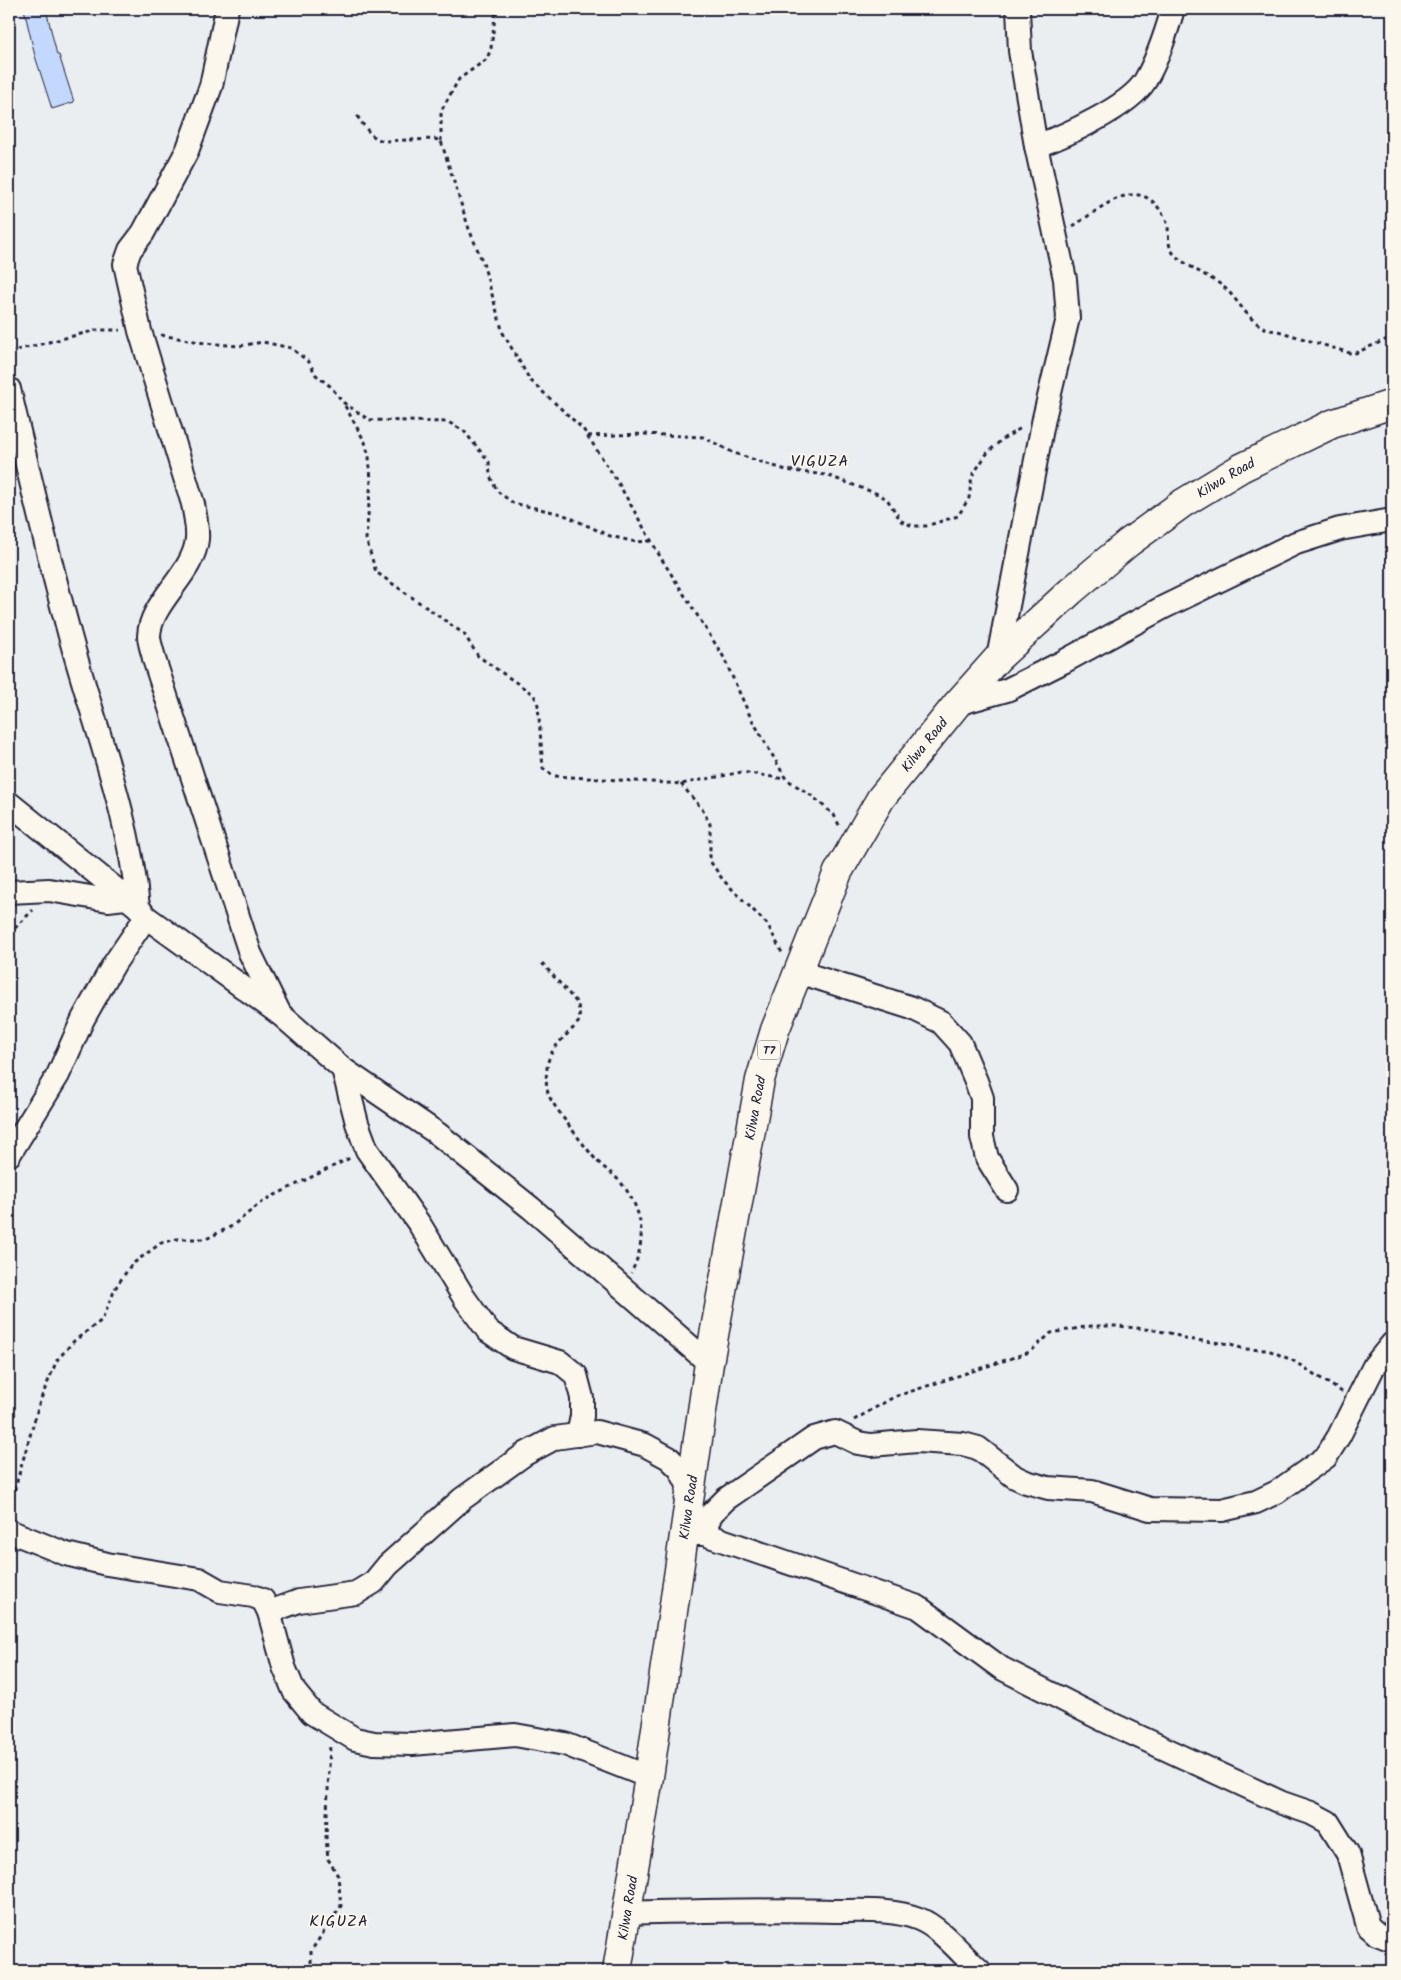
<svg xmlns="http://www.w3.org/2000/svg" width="1401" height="1980" font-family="Kalam,sans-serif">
	<rect width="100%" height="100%" fill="#eaeef1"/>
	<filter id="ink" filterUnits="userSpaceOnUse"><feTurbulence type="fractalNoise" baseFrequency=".02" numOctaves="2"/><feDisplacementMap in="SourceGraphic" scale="10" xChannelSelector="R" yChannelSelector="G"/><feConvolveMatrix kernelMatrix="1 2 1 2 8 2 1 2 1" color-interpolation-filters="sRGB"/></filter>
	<g filter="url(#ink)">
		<polygon fill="#c2d8fd" stroke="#22223b" points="24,9 46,9 57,55 59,55 74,102 52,109 35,56"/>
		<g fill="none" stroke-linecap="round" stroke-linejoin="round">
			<g stroke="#22223b" stroke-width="26">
				<g id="minor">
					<path d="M227,9L211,86L187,151L143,233L130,250L125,264L140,331L193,504C195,516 198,527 197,539C194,574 150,602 149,636C149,643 153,652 154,659L250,953L280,1014"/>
					<path d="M1036,146C1065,136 1129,107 1145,81C1158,59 1166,33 1173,9"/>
					<path d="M9,389C30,477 50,566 75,654C99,738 130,820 138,907"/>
					<polyline points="998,658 1044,418 1068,318 1065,279 1036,146 1020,51 1018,9"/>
					<polyline points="957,704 1007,690 1063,662 1164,607 1296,543 1340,529 1392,520"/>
					<polyline points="9,803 138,907 146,917 280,1014 343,1069 438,1134 531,1208 709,1363"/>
					<polyline points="9,892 49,890 108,900 125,898"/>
					<polyline points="799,972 912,1008 941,1022 960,1043 976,1081 982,1098 982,1137 987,1158 1007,1190"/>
					<polyline points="343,1069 357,1123 367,1150 420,1225 465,1299 488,1331 513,1348 560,1362 576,1375 582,1398 582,1416 578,1435"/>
					<polyline points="9,1155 58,1075 83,1019 114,964 146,917"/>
					<polyline points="9,1531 66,1554 107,1564 199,1579 220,1591 253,1596 263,1600 269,1612 284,1667 294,1691 312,1713 355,1739 374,1743 412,1744 515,1735 565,1744 649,1777"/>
					<polyline points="684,1534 704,1534 918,1607 1001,1668 1101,1719 1282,1803 1311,1813 1328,1822 1348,1854 1368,1926 1377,1934 1392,1940"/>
					<polyline points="704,1534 711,1514 726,1499 814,1438 835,1432 858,1443 871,1445 917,1441 963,1444 978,1448 1015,1477 1026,1482 1048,1488 1092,1491 1150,1509 1222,1510 1256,1502 1277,1492 1326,1457 1339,1436 1374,1366 1392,1344"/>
					<polyline points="269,1612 299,1601 356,1593 374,1582 388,1565 462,1499 525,1454 555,1438 597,1432 645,1445 669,1458 680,1469 690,1489"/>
					<path d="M626,1913C696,1911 766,1909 836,1911C863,1911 894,1909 919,1919C940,1927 963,1956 980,1971"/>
				</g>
			</g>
			<g stroke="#22223b" stroke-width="31">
				<g id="highway">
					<path id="s1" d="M617,1971L649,1777L709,1363L760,1080L775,1030L838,872L881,798L957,704L998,658L1071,591L1128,543L1183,503L1241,468L1332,424L1392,404"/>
				</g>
			</g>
			<g stroke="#22223b" stroke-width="3" stroke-dasharray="4 4" stroke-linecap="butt">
				<path d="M357,116C365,127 370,137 383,141L435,139L441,141L469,229L483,263L503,333L530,380L583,429L616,479L661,558L723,656L750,716L786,779L812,796L834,815L840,827"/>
				<polyline points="441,141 441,111 459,79 487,59 491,48 496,9"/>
				<path d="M1073,226C1105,206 1141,170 1166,220C1170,229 1167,238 1170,247C1174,259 1189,265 1198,271C1208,277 1219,282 1227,290C1243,306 1253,330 1278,331L1353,354L1392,337"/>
				<polyline points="161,335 205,343 239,346 263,342 291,348 309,362 316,375 330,386 344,403 369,420 448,422 464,431 489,462 490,476 497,491 513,503 562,514 610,536 636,542 652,541"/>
				<polyline points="9,352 97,330 120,330"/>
				<polyline points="345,406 365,442 369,457 371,480 366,539 376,572 464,634 478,656 534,695 538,705 543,768 554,776 681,784 742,772 785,779"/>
				<polyline points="588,436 644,434 703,437 734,453 786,470 826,475 878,494 887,499 901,521 913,526 926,526 958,516 969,498 972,476 988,452 1004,438 1023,427"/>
				<polyline points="681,784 702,809 710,824 710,861 723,880 768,925 783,955"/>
				<polyline points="9,934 33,910"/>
				<path d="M542,963L578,1004L580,1020C569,1035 553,1043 548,1062C546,1073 545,1085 549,1096C554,1107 588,1151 597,1161C605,1169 615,1175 622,1184C644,1212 647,1242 631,1273"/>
				<polyline points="854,1420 894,1397 1030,1352 1051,1333 1091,1326 1118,1326 1154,1330 1174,1334 1185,1339 1231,1344 1243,1349 1268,1350 1292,1360 1342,1392"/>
				<polyline points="11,1514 13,1495 40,1401 57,1360 74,1341 102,1320 116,1287 131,1265 161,1243 177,1239 206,1239 232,1226 263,1201 350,1158"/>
				<polyline points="311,1971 311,1951 341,1906 338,1876 328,1859 326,1837 330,1744"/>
			</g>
			<use href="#minor" stroke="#fbf7ec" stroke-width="22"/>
			<use href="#highway" stroke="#fbf7ec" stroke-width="28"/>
		</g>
	</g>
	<g text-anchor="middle" stroke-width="4" stroke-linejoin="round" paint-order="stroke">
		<rect fill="#fbf7ec" stroke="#636270" stroke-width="1" x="758" y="1040.5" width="22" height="19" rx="4"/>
		<g font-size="12" font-weight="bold" fill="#22223b">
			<text x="769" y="1054">T7</text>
		</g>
		<g font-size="14" fill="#22223b" stroke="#fbf7ec">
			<text dy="5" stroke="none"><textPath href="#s1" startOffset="1684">Kilwa Road</textPath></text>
			<text dy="5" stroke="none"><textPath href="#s1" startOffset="1279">Kilwa Road</textPath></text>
			<text dy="5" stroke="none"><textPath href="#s1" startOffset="874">Kilwa Road</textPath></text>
			<text dy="5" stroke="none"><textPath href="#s1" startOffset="469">Kilwa Road</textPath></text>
			<text dy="5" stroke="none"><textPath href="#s1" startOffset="64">Kilwa Road</textPath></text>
		</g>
		<g font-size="16" letter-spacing="1" fill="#22223b" stroke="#fbf7ec">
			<text x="820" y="466">VIGUZA</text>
			<text x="339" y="1926">KIGUZA</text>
		</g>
	</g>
	<rect width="1401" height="1980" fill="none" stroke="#fbf7ec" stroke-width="30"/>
	<rect x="15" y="15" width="1371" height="1950" fill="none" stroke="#22223b" stroke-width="2" filter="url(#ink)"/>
</svg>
